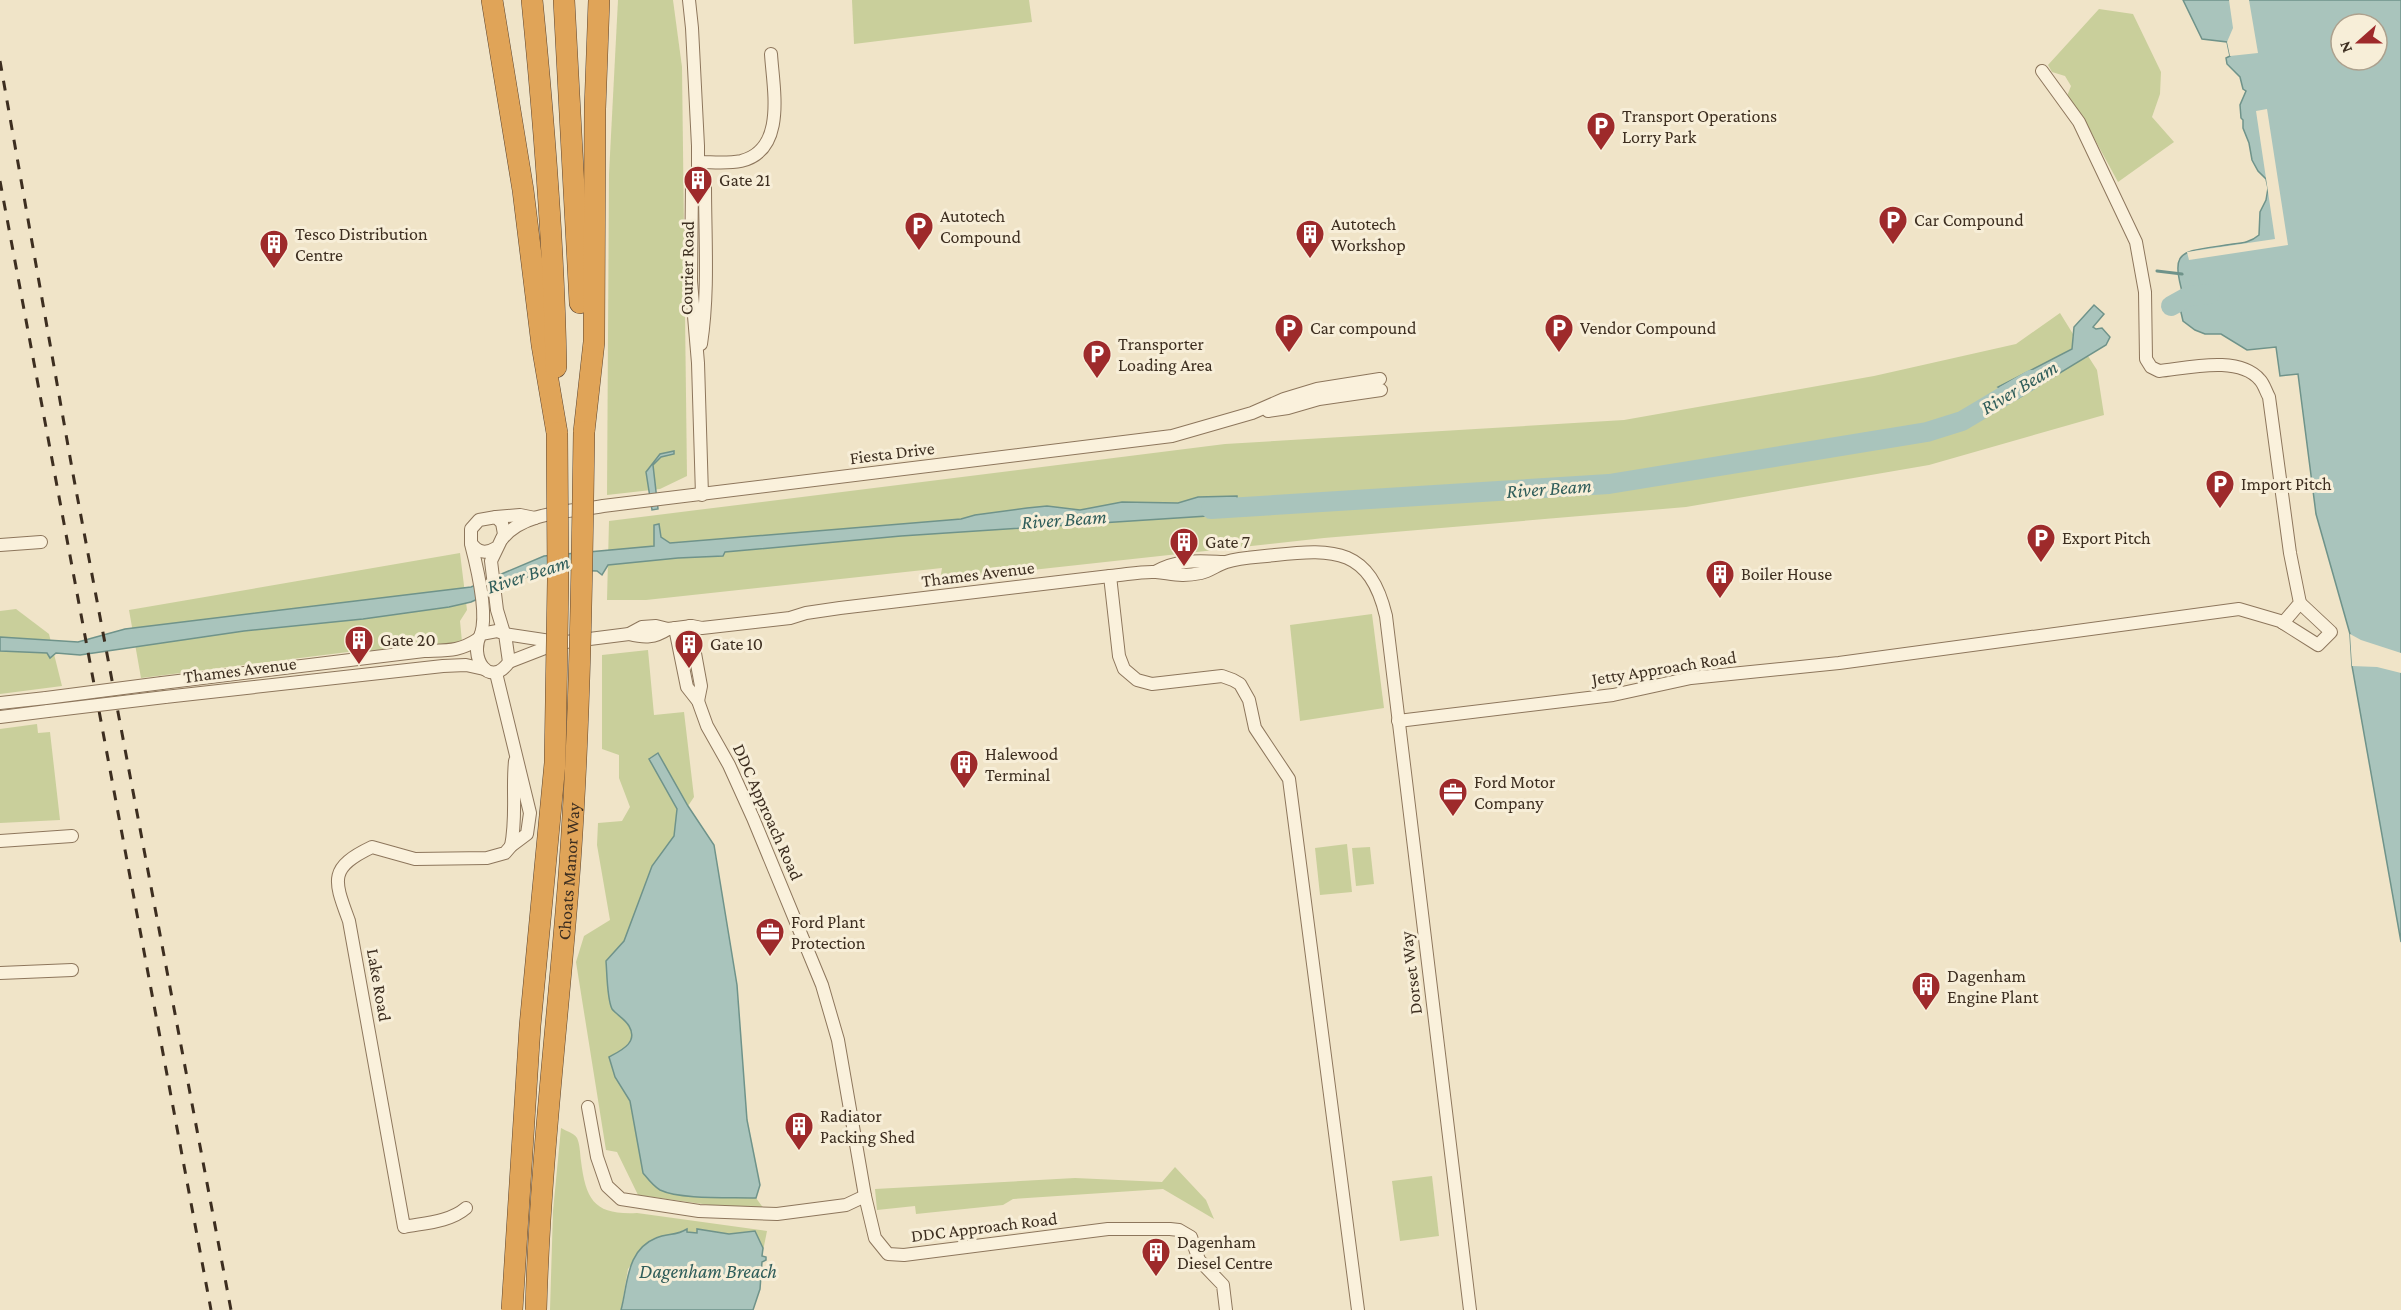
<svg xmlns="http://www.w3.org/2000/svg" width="2401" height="1310" font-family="'Crimson Pro',serif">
	<rect width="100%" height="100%" fill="#f0e4c8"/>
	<g fill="#c9cf9b">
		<polygon points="618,0 673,0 682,67 687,476 660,489 607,495 609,174"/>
		<polygon points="852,0 1029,0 1032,22 854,44"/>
		<polygon points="2099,9 2133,14 2161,72 2160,94 2152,117 2174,142 2118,182 2087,125 2067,96 2071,86 2065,76 2052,72 2048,65"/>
		<polygon points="2060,313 2073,334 2072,349 1999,387 2017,399 2088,356 2097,370 2104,415 1929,465 1686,507 1324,538 940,580 942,568 646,600 607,600 609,521 1225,444 1624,420 1874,376 2016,344"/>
		<polygon points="460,553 467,610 460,621 462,642 440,647 348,652 141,678 129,610"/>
		<polygon points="16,609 49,634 62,686 0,694 0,611"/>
		<polygon points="1372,614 1384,708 1300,721 1290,625"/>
		<path d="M648,650L654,715L684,712L694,797L688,806L658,753L649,758L677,809L674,837L652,866L624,941L606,961C608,972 607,1001 613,1009C617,1015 625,1019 629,1026C639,1043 620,1051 609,1057L615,1077L630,1101L643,1173L671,1192L693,1196L756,1198L767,1213L638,1195L617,1152L606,1150L576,962L584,936L610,920L597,845L598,823L622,821L630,807L619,778V755L602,749V655Z"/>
		<polygon points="37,724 38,733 50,732 60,820 0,823 0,729"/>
		<polygon points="1347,844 1352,892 1320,895 1315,848"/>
		<polygon points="1370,847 1374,884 1356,886 1352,848"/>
		<path d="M561,1128C566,1131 574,1133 577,1138C580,1144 580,1154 581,1161C586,1201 595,1215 637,1213L767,1231L762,1256L763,1248L754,1231L729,1234L698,1229L697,1233H686L687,1229L647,1243L628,1269L621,1310H550L553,1211Z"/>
		<polygon points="1175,1167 1206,1200 1214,1219 1163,1189 1013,1199 1003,1205 916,1214 915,1206 877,1210 875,1189 1075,1178 1162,1182"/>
		<polygon points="1432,1176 1439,1236 1400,1241 1392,1181"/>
	</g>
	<g fill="#a9c4bc" stroke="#6f938a" stroke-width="1.5" fill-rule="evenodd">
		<path d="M2183,0H2401V942L2352,666L2350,634L2316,514L2298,374L2280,376L2276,347L2247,350L2221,334H2205L2195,330L2183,321L2180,308L2186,306C2169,247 2176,253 2233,244C2243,243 2251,242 2259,235L2260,212L2266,200L2268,188L2266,179L2258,171L2252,160L2249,143L2243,128V120L2241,118L2240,105L2246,91L2243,89L2240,77L2227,64L2226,58L2230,56L2227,42L2202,39ZM2341,24H2377V60H2341Z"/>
		<polygon points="2094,305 2104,314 2093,327 2096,329 2102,328 2110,337 2106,345 2017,399 1998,387 2072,349 2074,327"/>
		<polygon points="674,451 674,454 661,457 653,465 658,509 652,510 646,472 660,454"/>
		<polygon points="1237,496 1238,514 901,536 725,552 723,556 678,558 608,565 602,575 597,571 545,569 471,602 449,607 363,619 244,631 80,655 56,653 50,658 47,653 0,651 0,637 78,642 125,629 471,587 544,556 654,546 654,525 659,524 661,537 670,543 961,519 975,515 1027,508 1047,506 1080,510 1122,502 1178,503 1198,497"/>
		<path d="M658,753L688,806L714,845L737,985L747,1120L760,1185L756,1198C731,1197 681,1200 660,1190C653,1186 648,1179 643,1173L630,1101L615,1077L609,1057C620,1051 639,1043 629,1026C625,1019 617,1015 612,1009C607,999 607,973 606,961L624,941L652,866L674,836L677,809L649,759Z"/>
		<path d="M687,1229V1232L697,1233V1229L729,1234L755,1231L763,1248L762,1256L766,1257V1260L762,1262L760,1289L753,1310H621C628,1284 626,1250 656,1238C667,1233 676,1236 687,1229Z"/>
	</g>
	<g fill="#f0e4c8">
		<polygon points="2229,0 2249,0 2258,53 2230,56 2227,42 2233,28"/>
		<polygon points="2267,109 2288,245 2189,260 2187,252 2275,239 2256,111"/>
		<polygon points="2350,634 2361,640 2401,653 2401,673 2377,667 2352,666"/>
	</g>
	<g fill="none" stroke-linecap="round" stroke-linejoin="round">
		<polyline stroke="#6f938a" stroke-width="3" points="2157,271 2182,274"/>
		<g stroke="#a9c4bc" stroke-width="20">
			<polyline points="2171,306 2189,296 2210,294"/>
			<polyline points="1211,509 1609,484 1927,432 1962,421 2031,380"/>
		</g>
		<g stroke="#8d765c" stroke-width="14">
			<g id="street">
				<polyline points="689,0 692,28 698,146 698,174 692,185 691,281 698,363 702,495"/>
				<path d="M2042,71L2079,122L2136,242L2145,292L2146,359L2151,367L2159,371C2188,368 2239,355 2260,380C2264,384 2266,392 2269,397L2290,553L2300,603L2283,623"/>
				<path d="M698,162C712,162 727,164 741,161C787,150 773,88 771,54"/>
				<path d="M698,174L705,185C705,239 709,291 701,344"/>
				<polyline points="1268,411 1288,408 1319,399 1381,390"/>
				<polyline points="496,517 520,515 535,518"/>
				<path d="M502,539C524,511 571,512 603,506L1172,436L1252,413L1284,399L1317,389L1380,379"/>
				<path d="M471,544C477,567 488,612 481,634"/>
				<polyline points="0,545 41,542"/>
				<path d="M496,548C486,554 478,553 471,543V529L479,520L496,517L502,523L504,534L491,561L497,610L504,633"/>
				<path d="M1155,572C1179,559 1197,561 1223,562"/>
				<polyline points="1110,576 1119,656 1124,669 1137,680 1152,684 1222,676 1233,680 1240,684 1249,700 1255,728 1289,779 1358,1310"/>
				<polyline points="690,626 701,686 698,701"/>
				<polyline points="675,628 687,687 698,701 707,726 729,765 753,818 822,985 838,1040 865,1196 875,1238 888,1254 904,1255 1108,1229 1170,1229 1179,1230 1191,1237 1199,1260 1223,1285 1226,1310"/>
				<path d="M497,631L505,634L509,662C489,690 468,656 481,634Z"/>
				<polyline points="505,634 557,642"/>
				<path d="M629,634C645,638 654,638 668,629"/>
				<path d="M509,662L558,643L629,634L642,627L656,626L668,629L692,626L702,628L790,618L806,613L840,608L1110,576C1125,575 1141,571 1156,572C1174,574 1181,577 1201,573C1210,571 1217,565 1226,562C1241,557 1260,557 1275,555C1335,548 1370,549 1386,616L1470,1310"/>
				<path d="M162,683L424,651C446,650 459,652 478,639"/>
				<polyline points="165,697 443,666 466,665 484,669"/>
				<polyline points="0,703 46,698"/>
				<polyline points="0,717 48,711"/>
				<polyline points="1398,721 1613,695 1691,678 1839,663 2239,609 2280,621 2318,645 2331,632 2300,603"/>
				<polyline points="0,841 72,836"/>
				<path d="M511,846C517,817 512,790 515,761"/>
				<polyline points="0,973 72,970"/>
				<polyline points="588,1107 597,1157 607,1186 621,1199 699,1211 777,1214 846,1205 865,1196"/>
				<path d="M466,1208C450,1222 424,1223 404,1227L349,921C334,880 328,868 372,847L415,859L487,858L505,853L511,846L527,834L530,813L496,673"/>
			</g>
		</g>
		<g stroke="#5b4430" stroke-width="22">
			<g id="highway">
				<polyline points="492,0 523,190 542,345 557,433"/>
				<path d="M532,0C544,122 554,244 556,367"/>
				<polyline points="564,0 580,303"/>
				<polyline points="584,432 594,342 595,109 599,0"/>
			</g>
		</g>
		<use href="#street" stroke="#faf1dc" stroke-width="12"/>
		<use href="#highway" stroke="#e0a458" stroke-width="21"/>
		<g stroke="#3d2e20" stroke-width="3" stroke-dasharray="10 10" stroke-linecap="butt">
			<polyline points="0,61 73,474 231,1310"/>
			<polyline points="0,181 211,1310"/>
		</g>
		<g stroke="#8d765c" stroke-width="14" stroke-linecap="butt">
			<g id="street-bridge">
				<polyline points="46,698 162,683"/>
				<polyline points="48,711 165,697"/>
			</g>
		</g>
		<g stroke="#5b4430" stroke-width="22" stroke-linecap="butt">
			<g id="highway-bridge">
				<polyline points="512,1310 530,1026 555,763 558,580 557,433"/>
				<path id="s1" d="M536,1310C540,1160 559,1012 570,863C580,720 582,576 584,432"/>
			</g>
		</g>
		<use href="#street-bridge" stroke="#faf1dc" stroke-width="12"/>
		<use href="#highway-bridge" stroke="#e0a458" stroke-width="21"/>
	</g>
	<defs>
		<g id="parking-pin" transform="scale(1.5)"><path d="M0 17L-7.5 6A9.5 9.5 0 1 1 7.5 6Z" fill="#9e2a2b" stroke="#f7eed8"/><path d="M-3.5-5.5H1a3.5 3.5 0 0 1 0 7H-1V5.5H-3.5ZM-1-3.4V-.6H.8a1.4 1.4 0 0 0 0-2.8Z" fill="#fff"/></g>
		<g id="building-pin" transform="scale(1.5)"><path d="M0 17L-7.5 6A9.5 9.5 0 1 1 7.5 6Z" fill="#9e2a2b" stroke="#f7eed8"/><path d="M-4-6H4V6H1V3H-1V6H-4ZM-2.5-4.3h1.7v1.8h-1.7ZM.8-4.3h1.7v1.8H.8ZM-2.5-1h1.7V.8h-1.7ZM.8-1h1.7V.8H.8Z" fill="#fff"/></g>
		<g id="office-pin" transform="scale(1.5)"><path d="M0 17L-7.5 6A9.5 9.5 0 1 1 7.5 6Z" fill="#9e2a2b" stroke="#f7eed8"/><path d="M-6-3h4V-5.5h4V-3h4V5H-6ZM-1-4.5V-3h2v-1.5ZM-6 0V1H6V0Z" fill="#fff"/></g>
	</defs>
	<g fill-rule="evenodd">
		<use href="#parking-pin" x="1601" y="126"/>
		<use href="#building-pin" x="698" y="180"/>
		<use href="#parking-pin" x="1893" y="220"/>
		<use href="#parking-pin" x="919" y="226"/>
		<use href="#building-pin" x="1310" y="234"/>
		<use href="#building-pin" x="274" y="244"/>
		<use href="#parking-pin" x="1289" y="328"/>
		<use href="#parking-pin" x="1559" y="328"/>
		<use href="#parking-pin" x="1097" y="354"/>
		<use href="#parking-pin" x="2220" y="484"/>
		<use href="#parking-pin" x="2041" y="538"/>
		<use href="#building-pin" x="1184" y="542"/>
		<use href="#building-pin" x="1720" y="574"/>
		<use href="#building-pin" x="359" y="640"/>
		<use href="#building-pin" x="689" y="644"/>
		<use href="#building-pin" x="964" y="764"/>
		<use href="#office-pin" x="1453" y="792"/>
		<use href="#office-pin" x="770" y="932"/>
		<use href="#building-pin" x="1926" y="986"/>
		<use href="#building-pin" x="799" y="1126"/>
		<use href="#building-pin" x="1156" y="1252"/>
	</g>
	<g text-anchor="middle" stroke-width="6" stroke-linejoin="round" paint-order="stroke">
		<g font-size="18" fill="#3d2e20" stroke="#f7eed8" text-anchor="start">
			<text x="1622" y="122">Transport Operations<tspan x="1622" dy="21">Lorry Park</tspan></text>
			<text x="719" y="186">Gate 21</text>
			<text x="940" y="222">Autotech<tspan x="940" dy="21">Compound</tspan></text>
			<text x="1914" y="226">Car Compound</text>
			<text x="1331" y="230">Autotech<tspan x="1331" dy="21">Workshop</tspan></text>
			<text x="295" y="240">Tesco Distribution<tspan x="295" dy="21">Centre</tspan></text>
			<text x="1310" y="334">Car compound</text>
			<text x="1580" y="334">Vendor Compound</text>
			<text x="1118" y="350">Transporter<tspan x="1118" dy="21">Loading Area</tspan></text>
			<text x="2241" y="490">Import Pitch</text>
			<text x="2062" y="544">Export Pitch</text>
			<text x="1205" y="548">Gate 7</text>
			<text x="1741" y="580">Boiler House</text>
			<text x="380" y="646">Gate 20</text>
			<text x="710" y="650">Gate 10</text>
			<text x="985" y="760">Halewood<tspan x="985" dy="21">Terminal</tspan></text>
			<text x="1474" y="788">Ford Motor<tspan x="1474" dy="21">Company</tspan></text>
			<text x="791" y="928">Ford Plant<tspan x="791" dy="21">Protection</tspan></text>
			<text x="1947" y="982">Dagenham<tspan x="1947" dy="21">Engine Plant</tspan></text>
			<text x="820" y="1122">Radiator<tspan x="820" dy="21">Packing Shed</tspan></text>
			<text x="1177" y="1248">Dagenham<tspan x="1177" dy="21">Diesel Centre</tspan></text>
		</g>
		<g font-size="18" fill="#3d2e20" stroke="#f7eed8">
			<text transform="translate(687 268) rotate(-89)" y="6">Courier Road</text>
			<text transform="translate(892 453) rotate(-7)" y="6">Fiesta Drive</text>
			<text transform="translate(978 574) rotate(-7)" y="6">Thames Avenue</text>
			<text transform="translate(1664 668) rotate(-9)" y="6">Jetty Approach Road</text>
			<text transform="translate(240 670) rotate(-7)" y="6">Thames Avenue</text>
			<text transform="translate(768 812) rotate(66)" y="6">DDC Approach Road</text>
			<text dy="6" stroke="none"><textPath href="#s1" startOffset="440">Choats Manor Way</textPath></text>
			<text transform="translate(1411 973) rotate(-97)" y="6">Dorset Way</text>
			<text transform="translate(379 985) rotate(80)" y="6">Lake Road</text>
			<text transform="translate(984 1227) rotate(-7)" y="6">DDC Approach Road</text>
		</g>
		<g font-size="20" font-style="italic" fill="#2f5d5a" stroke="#f7eed8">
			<text transform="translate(2019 387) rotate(-31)" y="7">River Beam</text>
			<text transform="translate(1549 488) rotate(-4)" y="7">River Beam</text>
			<text transform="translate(1064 519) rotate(-4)" y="7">River Beam</text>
			<text transform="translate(528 574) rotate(-18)" y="7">River Beam</text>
			<text x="708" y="1278">Dagenham Breach</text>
		</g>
	</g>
	<g transform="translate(2359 42) rotate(249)"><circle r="28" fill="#f7eed8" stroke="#ada18e" stroke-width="1.5"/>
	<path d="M0-4.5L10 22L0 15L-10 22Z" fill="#9e2a2b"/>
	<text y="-9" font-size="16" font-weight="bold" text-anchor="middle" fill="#3d2e20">N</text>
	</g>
</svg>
